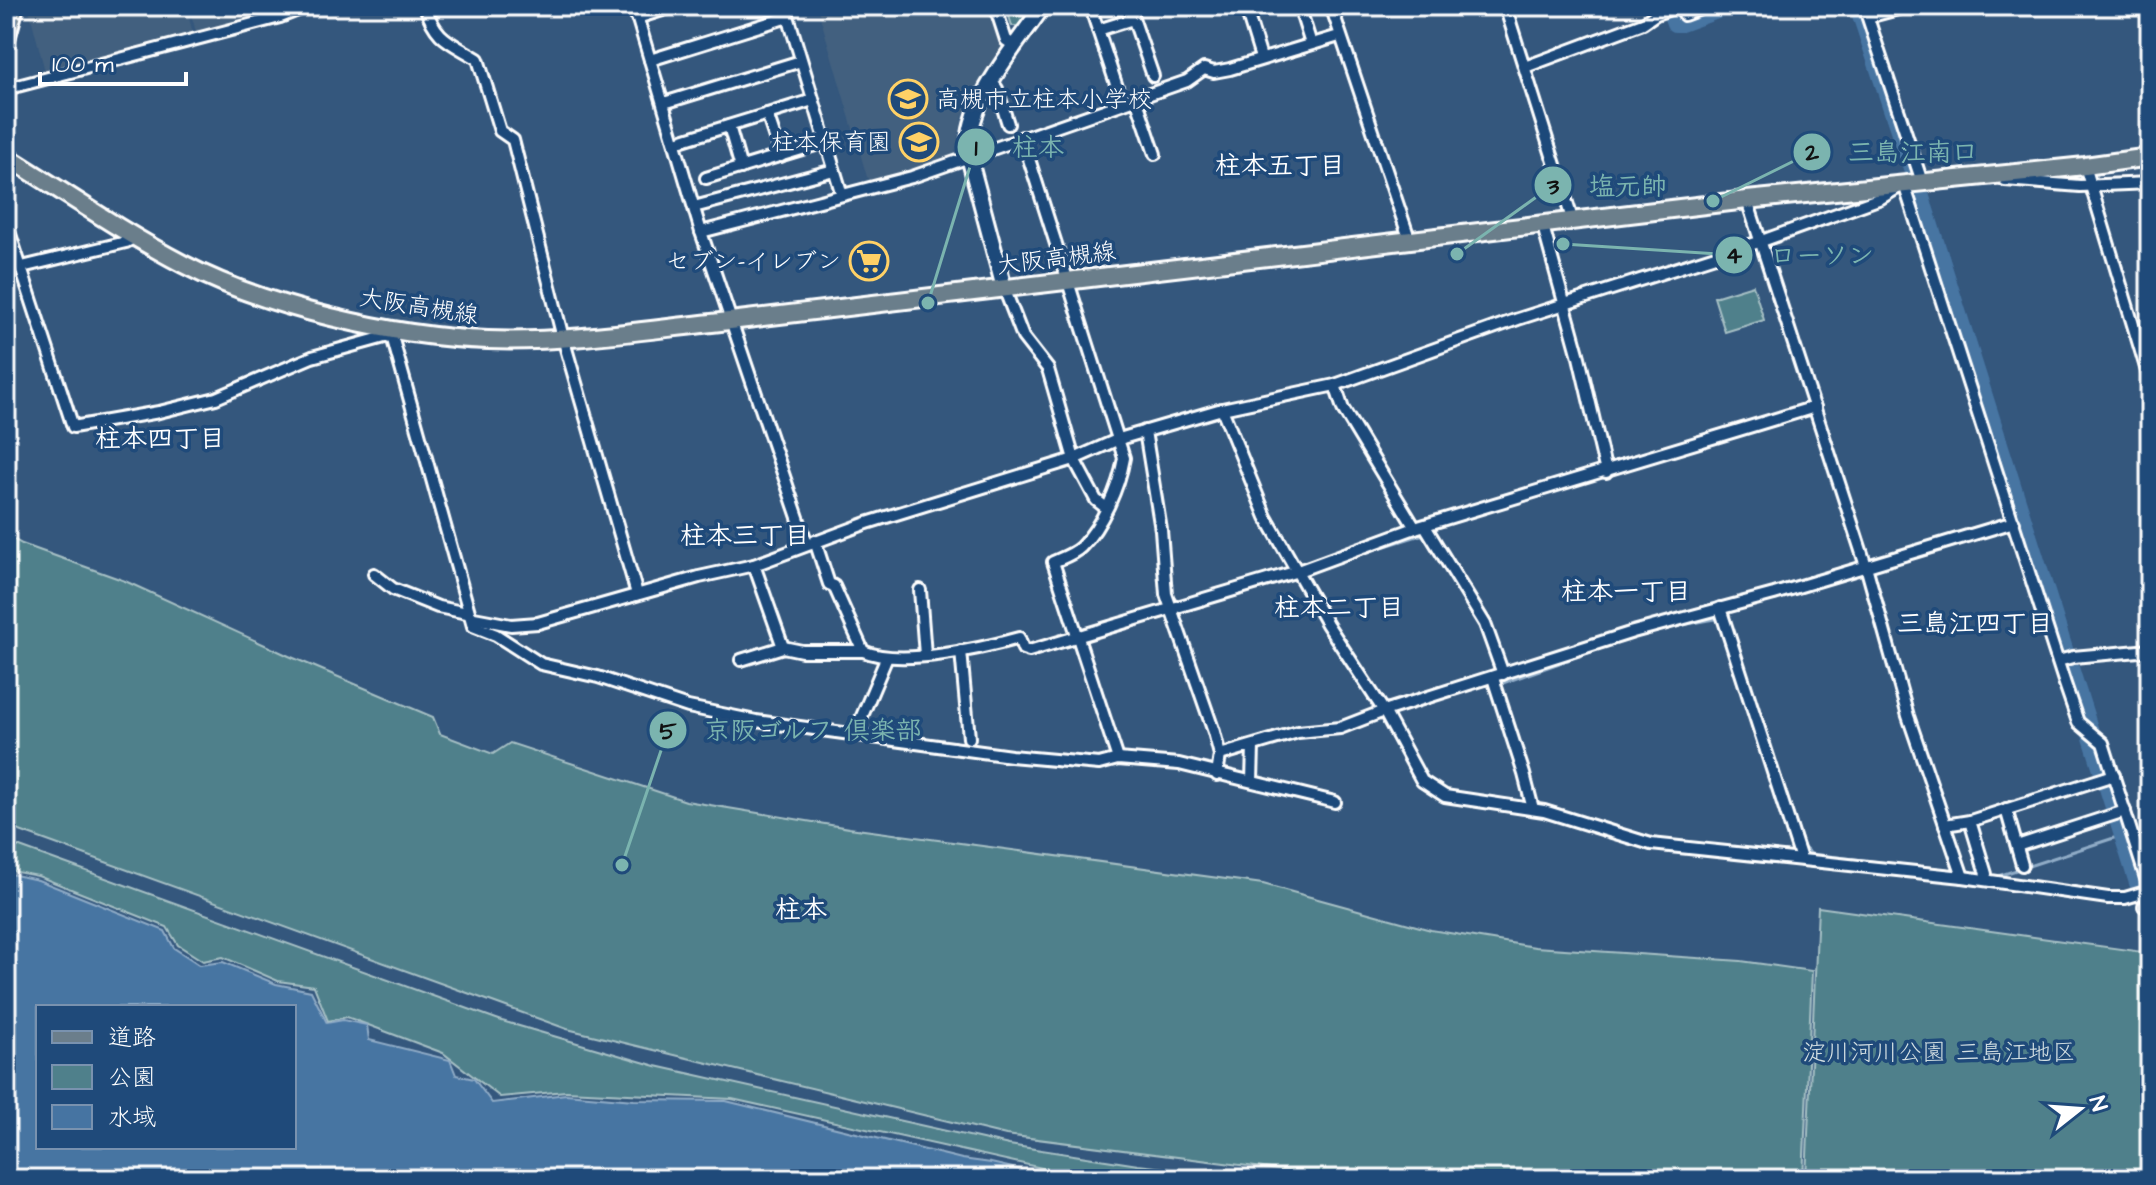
<svg xmlns="http://www.w3.org/2000/svg" width="2156" height="1185" font-family="'Architects Daughter','Klee One',sans-serif">
	<rect width="100%" height="100%" fill="#34577d"/>
	<filter id="ink" filterUnits="userSpaceOnUse"><feTurbulence type="fractalNoise" baseFrequency=".0125" numOctaves="2"/><feDisplacementMap in="SourceGraphic" scale="16" xChannelSelector="R" yChannelSelector="G"/><feConvolveMatrix kernelMatrix="1 2 1 2 8 2 1 2 1" color-interpolation-filters="sRGB"/></filter>
	<g filter="url(#ink)">
		<g fill="#42607f">
			<polygon points="28,6 186,6 193,34 46,75"/>
			<polygon points="189,6 290,6 281,12 196,32"/>
			<polygon points="817,6 990,6 1002,48 979,82 963,116 954,157 871,180 867,177"/>
		</g>
		<g fill="#4f808b" stroke="#a7c0c5" stroke-width="2">
			<polygon points="1006,6 1032,6 1018,26 1012,26"/>
			<polygon points="1753,285 1764,320 1725,332 1714,297"/>
			<polygon points="6,535 22,544 125,581 289,656 433,717 440,734 493,754 510,743 686,801 849,828 1263,884 1431,930 1535,947 1741,961 1812,971 1803,1179 1349,1179 1006,1135 567,1029 6,826"/>
			<polygon points="6,842 502,1021 656,1066 1009,1145 1138,1165 1261,1179 1101,1179 1078,1176 732,1099 566,1091 500,1097 443,1053 347,1017 328,1021 314,986 278,981 223,957 203,961 178,945 167,927 38,876 6,870"/>
			<polygon points="1818,907 2150,953 2150,1179 1806,1179"/>
		</g>
		<path fill="#4674a2" stroke="#90acc7" stroke-width="2" fill-rule="evenodd" d="M6,873L38,880L165,931L174,948L200,965L223,962L276,984L311,991L327,1023L343,1020L367,1025L369,1040L450,1060L456,1075L474,1079L492,1103L566,1094L634,1100L726,1101L962,1159L991,1163L1061,1179H6ZM38,1007H294V1147H38Z"/>
		<g fill="none" stroke-linecap="round" stroke-linejoin="round">
			<g stroke="#90acc7" stroke-width="3">
				<polyline points="1353,556 1424,534"/>
				<polyline points="1442,564 1482,630 1496,671"/>
				<polyline points="1728,617 1804,848 1811,854 1958,871"/>
				<polyline points="1665,628 1721,618"/>
				<polyline points="1498,678 1500,684 1639,635"/>
				<polyline points="1965,872 1982,874"/>
				<polyline points="1989,875 1998,876 2123,835"/>
			</g>
			<g stroke="#4674a2" stroke-width="18">
				<polyline points="1669,6 1675,23 1681,23 1728,6"/>
				<polyline points="1858,6 1913,172 2139,886 2144,895 2150,896"/>
			</g>
			<g stroke="#fff" stroke-width="16">
				<g id="street">
					<path d="M425,6C436,40 449,41 478,59L500,131L513,140L563,338L637,594"/>
					<polyline points="634,6 701,232 807,544"/>
					<polyline points="785,6 842,195"/>
					<polyline points="995,6 1006,40 1015,46"/>
					<polyline points="1090,6 1118,90"/>
					<polyline points="1129,6 1153,76"/>
					<polyline points="1245,6 1261,58"/>
					<polyline points="1299,6 1311,44"/>
					<polyline points="1331,6 1410,241"/>
					<polyline points="1505,6 1573,222"/>
					<polyline points="1681,6 1684,15 1708,6"/>
					<polyline points="1864,6 1922,182"/>
					<polyline points="1868,17 1909,6"/>
					<polyline points="637,18 675,6"/>
					<polyline points="1098,30 1133,19"/>
					<polyline points="650,60 788,17"/>
					<polyline points="1525,67 1643,23 1656,14 1679,6"/>
					<polyline points="992,82 997,89 1008,124"/>
					<polyline points="6,89 280,17 308,6"/>
					<polyline points="1136,98 1155,154"/>
					<polyline points="664,103 801,61"/>
					<polyline points="767,114 781,156"/>
					<polyline points="729,126 741,168"/>
					<path d="M1022,137L1124,458C1119,487 1102,526 1081,547C1074,554 1062,558 1053,562L1118,759"/>
					<polyline points="676,142 813,100"/>
					<polyline points="2085,166 2150,381"/>
					<polyline points="706,178 825,142"/>
					<polyline points="2005,180 2080,186 2150,183"/>
					<polyline points="1747,200 1866,566 1908,716 1963,877"/>
					<polyline points="694,207 834,170"/>
					<polyline points="6,222 73,427 159,412 216,398 312,357 392,335"/>
					<polyline points="1543,226 1579,357 1606,472"/>
					<polyline points="701,232 912,177 1187,81 1204,69 1214,72 1230,69 1339,36"/>
					<polyline points="22,267 126,242 137,236"/>
					<polyline points="1004,288 1023,337 1048,369 1074,459 1096,500 1105,507"/>
					<polyline points="390,329 473,626 496,635 541,664 598,677 688,707 756,721 1011,756 1099,764 1118,759 1179,764 1335,802"/>
					<polyline points="1335,385 1343,409 1415,528"/>
					<polyline points="1222,409 1335,385 1518,319 1759,242 1881,198 1904,184 2065,684 2078,722 2103,743 2150,891"/>
					<polyline points="1145,431 1161,530 1166,594 1214,732 1220,755 1217,775"/>
					<polyline points="1425,526 1485,624 1503,674"/>
					<path d="M815,541L829,584L834,586L863,651C900,667 980,649 1019,638L1023,649L1029,651L1298,571L1415,528L1815,407"/>
					<polyline points="754,565 783,647"/>
					<polyline points="374,574 393,589 438,607 467,613 474,618 511,625 538,623 699,577 754,565 867,523 1074,459 1119,439 1222,409 1266,517 1327,624 1384,711 1422,781 1445,796 1544,811 1651,844 1963,877 2108,898 2125,898 2149,891"/>
					<polyline points="920,590 925,655"/>
					<polyline points="1720,608 1801,859"/>
					<polyline points="961,651 969,738"/>
					<polyline points="741,660 783,647 802,651 863,651"/>
					<polyline points="2058,661 2073,657 2150,650"/>
					<polyline points="1493,678 1524,774 1533,809"/>
					<polyline points="854,735 887,657"/>
					<polyline points="1220,755 1298,732 1340,728 1384,711 1633,632 1774,594 2014,522"/>
					<polyline points="1252,781 1253,746"/>
					<polyline points="2006,809 2022,865"/>
					<polyline points="1970,821 1986,874"/>
					<polyline points="1945,825 1970,821 2114,775"/>
					<polyline points="2017,846 2125,811"/>
					<polyline points="2144,906 2150,907"/>
				</g>
			</g>
			<g stroke="#fff" stroke-width="20">
				<path id="secondary" d="M1004,288L969,157C964,103 1014,49 1043,6"/>
			</g>
			<g stroke="#fff" stroke-width="22">
				<g id="primary">
					<polyline points="6,39 15,6"/>
					<path d="M6,156C64,192 122,232 183,264C265,307 394,337 488,340C568,343 650,329 730,321L1747,200L2085,166L2150,157"/>
				</g>
			</g>
			<use href="#street" stroke="#1f4a7a" stroke-width="10"/>
			<use href="#secondary" stroke="#1f4a7a" stroke-width="14"/>
			<use href="#primary" stroke="#6b7e8b" stroke-width="16"/>
		</g>
	</g>
	<defs>
		<g id="school-ring" transform="scale(2)"><circle r="9.5" fill="#1f4a7a" stroke="#ffd166" stroke-width="1.5"/><path d="M0-5L7-2L0 1L-7-2ZM-4 1L0 2.5L4 1V4Q0 6-4 4Z" fill="#ffd166"/></g>
		<g id="supermarket-ring" transform="scale(2)"><circle r="9.5" fill="#1f4a7a" stroke="#ffd166" stroke-width="1.5"/><path d="M-6-5.5h2.5l.6 2H6L4.5 2H-2.5L-4.4-4H-6ZM-1.5 3.2a1.3 1.3 0 1 0 .1 0ZM3 3.2a1.3 1.3 0 1 0 .1 0Z" fill="#ffd166"/></g>
	</defs>
	<g fill-rule="evenodd">
		<use href="#school-ring" x="908" y="99"/>
		<use href="#school-ring" x="919" y="142"/>
		<use href="#supermarket-ring" x="869" y="261"/>
	</g>
	<g text-anchor="middle" stroke-width="7" stroke-linejoin="round" paint-order="stroke">
		<g font-size="24" fill="#fff" stroke="#1f4a7a" text-anchor="end">
			<text x="936" y="107" text-anchor="start">高槻市立柱本小学校</text>
			<text x="891" y="150">柱本保育園</text>
			<text x="841" y="269">セブン-イレブン</text>
		</g>
		<g font-size="24" fill="#fff" stroke="#1f4a7a">
			<text transform="translate(1056 258) rotate(-7)" y="8">大阪高槻線</text>
			<text transform="translate(419 306) rotate(9)" y="8">大阪高槻線</text>
		</g>
		<g font-size="24" fill="#d3dfe2" stroke="#1f4a7a">
			<text x="1939" y="1060">淀川河川公園 三島江地区</text>
		</g>
		<g font-size="26" font-weight="bold" fill="#fff" stroke="#1f4a7a">
			<text x="1280" y="174">柱本五丁目</text>
			<text x="160" y="447">柱本四丁目</text>
			<text x="745" y="544">柱本三丁目</text>
			<text x="1626" y="600">柱本一丁目</text>
			<text x="1339" y="616">柱本二丁目</text>
			<text x="1975" y="632">三島江四丁目</text>
			<text x="801" y="918">柱本</text>
		</g>
	</g>
	<path fill="none" stroke="#7bb4af" stroke-width="3" d="M928 303L976 147M1713 201L1812 152M1457 254L1553 185M1563 244L1734 255M622 865L668 730"/>
	<g fill="#7bb4af" stroke="#1f4a7a" stroke-width="3">
		<circle cx="928" cy="303" r="8"/>
		<circle cx="1713" cy="201" r="8"/>
		<circle cx="1457" cy="254" r="8"/>
		<circle cx="1563" cy="244" r="8"/>
		<circle cx="622" cy="865" r="8"/>
		<circle cx="976" cy="147" r="20"/>
		<circle cx="1812" cy="152" r="20"/>
		<circle cx="1553" cy="185" r="20"/>
		<circle cx="1734" cy="255" r="20"/>
		<circle cx="668" cy="730" r="20"/>
	</g>
	<g font-size="24" text-anchor="middle" font-weight="bold" fill="#111">
		<text x="976" y="156">1</text>
		<text x="1812" y="160">2</text>
		<text x="1553" y="194">3</text>
		<text x="1734" y="263">4</text>
		<text x="668" y="739">5</text>
	</g>
	<g font-size="26" text-anchor="middle" font-weight="bold" fill="#7bb4af" stroke="#1f4a7a" stroke-width="7" stroke-linejoin="round" paint-order="stroke">
		<text x="1038" y="156">柱本</text>
		<text x="1913" y="161">三島江南口</text>
		<text x="1628" y="195">塩元帥</text>
		<text x="1822" y="264">ローソン</text>
		<text x="813" y="739">京阪ゴルフ 倶楽部</text>
	</g>
	<rect width="2156" height="1185" fill="none" stroke="#1f4a7a" stroke-width="32"/>
	<rect x="16" y="16" width="2124" height="1153" fill="none" stroke="#fff" stroke-width="3" filter="url(#ink)"/>
	<rect x="36" y="1005" width="260" height="144" fill="#1f4a7a" stroke="#7992af" stroke-width="2"/>
	<rect x="52" y="1031" width="40" height="12" fill="#6b7e8b" stroke="#7992af" stroke-width="2"/>
	<text x="108" y="1045" font-size="24" fill="#ffffff">道路</text>
	<rect x="52" y="1065" width="40" height="24" fill="#4f808b" stroke="#7992af" stroke-width="2"/>
	<text x="108" y="1085" font-size="24" fill="#ffffff">公園</text>
	<rect x="52" y="1105" width="40" height="24" fill="#4674a2" stroke="#7992af" stroke-width="2"/>
	<text x="108" y="1125" font-size="24" fill="#ffffff">水域</text>
	<g transform="translate(2080 1109) rotate(73)" stroke="#1f4a7a" stroke-width="6" paint-order="stroke">
	<path d="M0-6L14 30L0 20L-14 30Z" fill="#ffffff"/>
	<text y="-12" font-size="22" font-weight="bold" text-anchor="middle" fill="#ffffff">N</text>
	</g>
	<path d="M40 72v12h146v-12" fill="none" stroke="#ffffff" stroke-width="4"/>
	<text x="52" y="72" font-size="24" fill="#ffffff" stroke="#1f4a7a" stroke-width="6" paint-order="stroke">100 m</text>
</svg>
